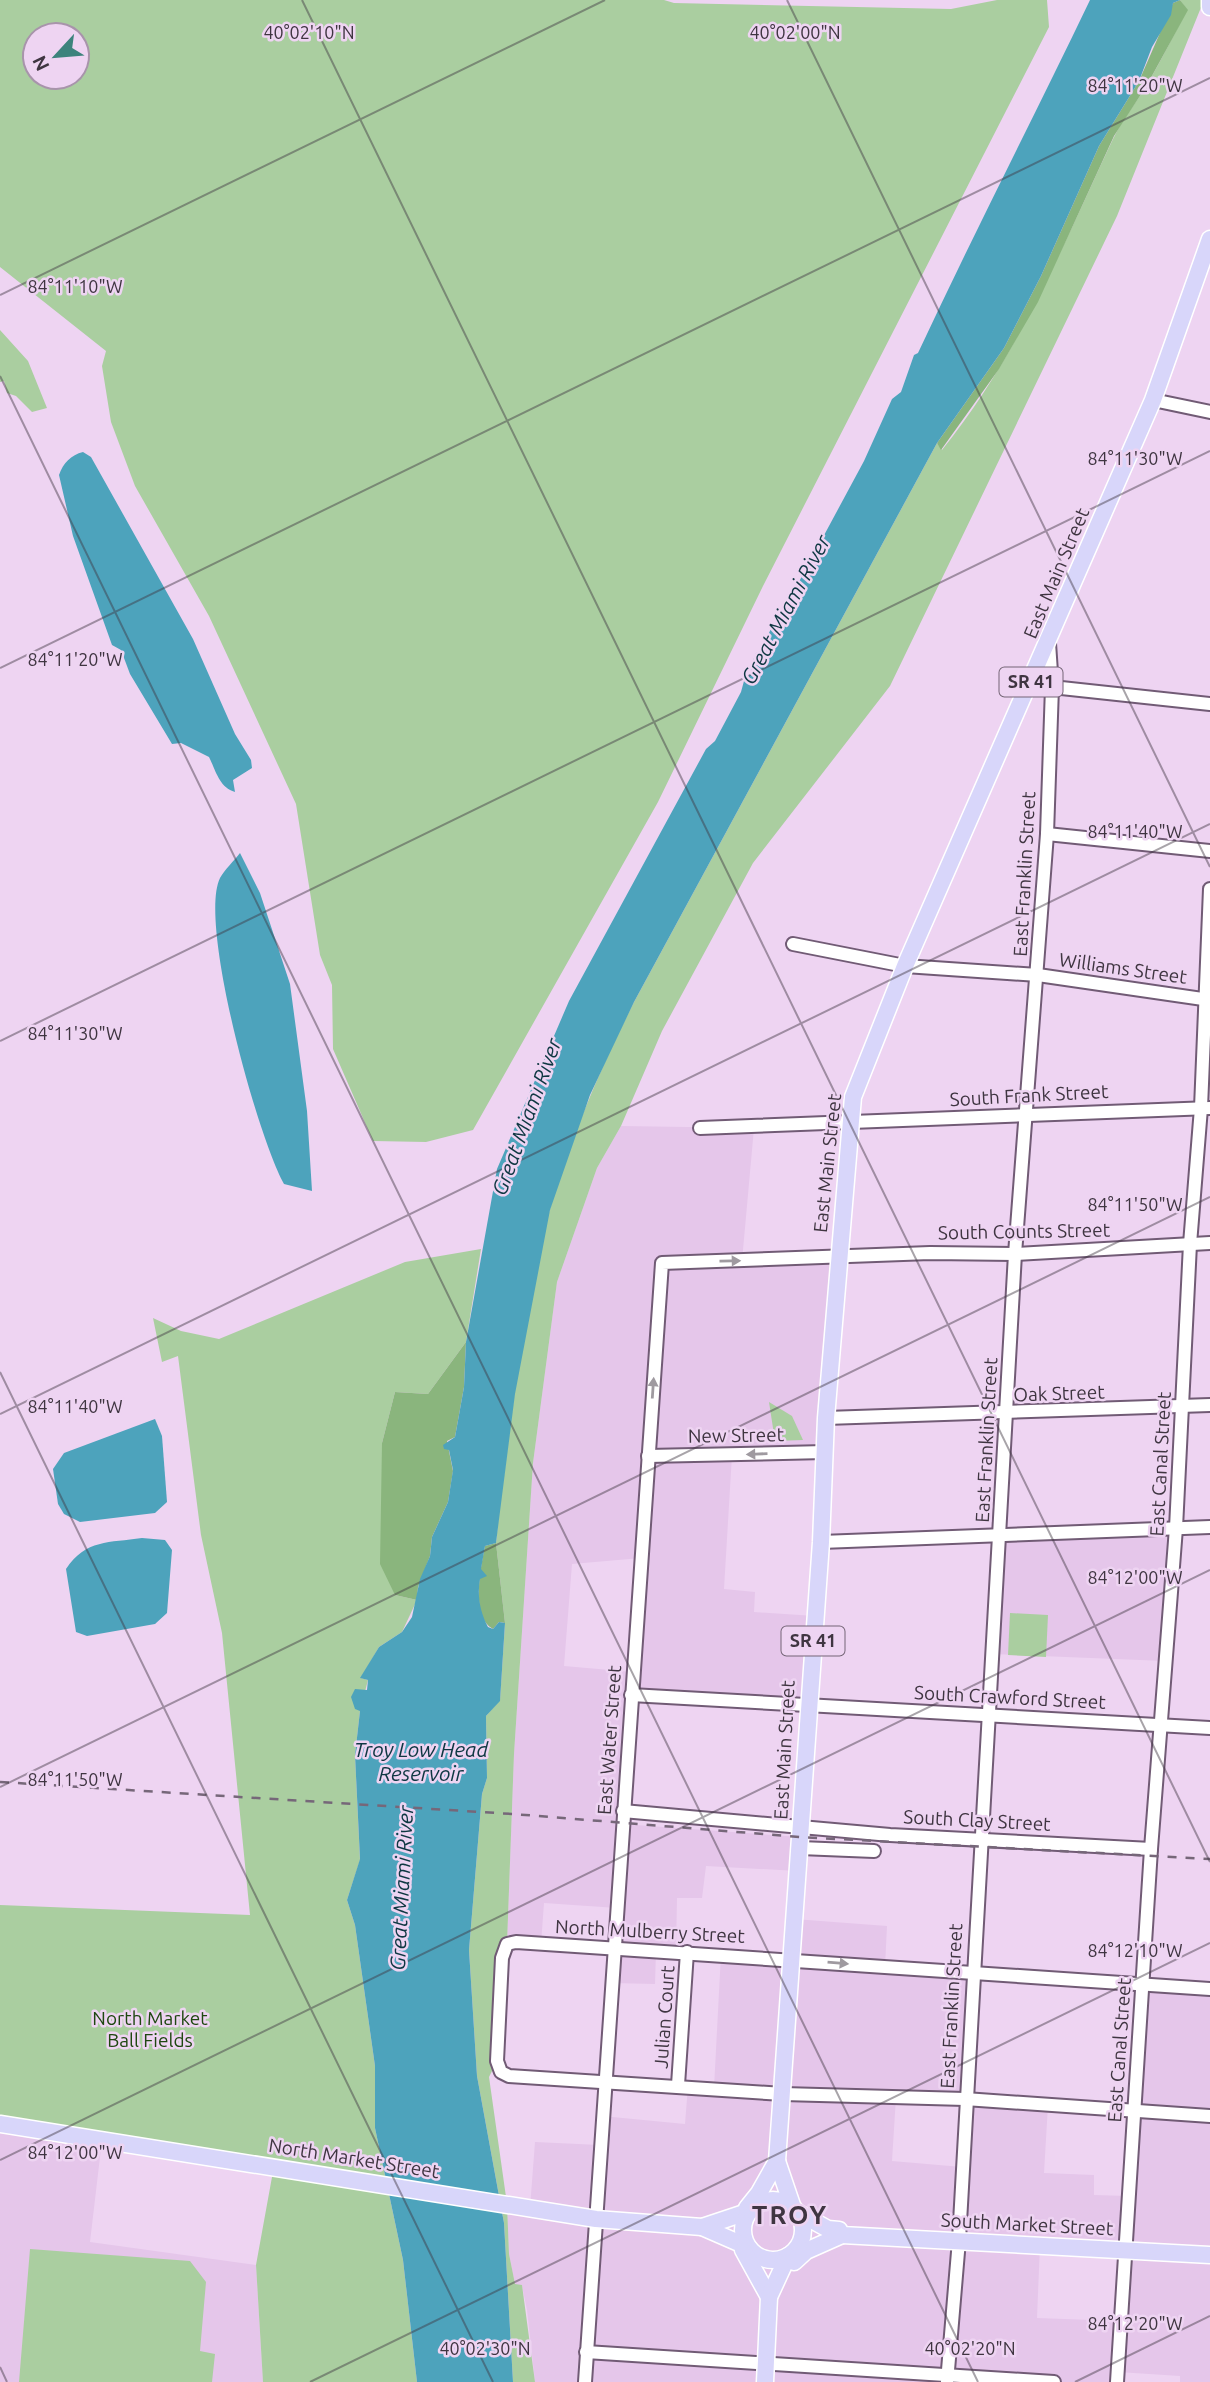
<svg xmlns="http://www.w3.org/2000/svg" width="1210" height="2382" font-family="Ubuntu,sans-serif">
	<rect width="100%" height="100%" fill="#eed4f2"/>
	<g fill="#e5c6ea" fill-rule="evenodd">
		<path d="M621,1126L754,1128L742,1261L839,1259L825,1452L732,1455L724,1589L755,1592L754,1612L815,1616L807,1706L632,1695L622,1824L800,1837L798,1871L706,1866L702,1898H677L676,1952L656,1951L655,1984L612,1983L617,1908L544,1903L541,1944H507L514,1754L533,1463L557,1282L597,1168ZM641,1558L633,1672L564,1666L572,1564Z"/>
		<polygon points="1176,1528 1165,1661 991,1654 1001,1535"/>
		<path d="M794,1919L887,1926L885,1967L972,1974L965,2099L1048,2105L1044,2173L1094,2175V2195L1128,2196L1144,1985L1210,1989V2382H1180V2376L1118,2372L1117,2382H1054L948,2374L947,2382H535L527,2310L522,2286L515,2285L509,2254L507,2204L530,2208L535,2142L600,2145L602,2116L685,2124L688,2086L714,2088L721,1954L791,1959ZM896,2097L965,2099L962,2167L892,2161ZM1040,2245L1124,2251L1120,2321L1037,2318Z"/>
		<polygon points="0,2124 102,2140 90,2242 256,2265 263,2382 0,2382"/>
	</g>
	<g fill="#aacea0" fill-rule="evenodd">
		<path d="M0,0H664L674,3L951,9L997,0H1047L1049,27L763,586L658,802L473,1130L426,1142L373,1141L333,1049L332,985L320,955L296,804L209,616L135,486L111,422L102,366L106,351L0,267ZM35,35H77V77H35Z"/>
		<path d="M1180,0H1204L1117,216L890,686L753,863L662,1031L621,1126L597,1168L557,1282L533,1463L514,1754L507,1944L497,2061L489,2077L507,2204L509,2254L515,2284L522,2285L535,2382H513L504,2223L477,2076L469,1950L482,1794L487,1778L486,1716L500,1700L505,1623L496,1543L499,1513C513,1412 522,1307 550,1209C571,1137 600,1069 634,1002L937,443L942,450C1018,356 1062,247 1113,139C1122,120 1136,103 1147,85C1161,60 1174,35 1187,10Z"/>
		<polygon points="0,330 28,361 47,408 32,412 16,396 7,393 4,381 0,382"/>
		<polygon points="481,1249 466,1342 428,1394 395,1392 382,1443 395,1595 417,1600 402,1632 379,1647 361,1678 368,1680 360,1711 355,1755 360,1860 347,1900 355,1925 375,2066 375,2128 403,2260 417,2382 263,2382 256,2265 274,2166 0,2124 0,1905 250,1915 222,1633 201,1535 178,1356 162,1362 153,1318 181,1331 219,1339 405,1262"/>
		<polygon points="769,1402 792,1416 803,1440 775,1441"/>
		<polygon points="1010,1613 1048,1615 1046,1657 1008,1655"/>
		<polygon points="30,2249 190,2261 206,2282 200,2351 215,2354 212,2382 19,2382"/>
	</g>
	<g fill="#8ab57d">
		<polygon points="1180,0 1188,10 1147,85 1114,136 1038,302 999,369 941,450 937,443 1004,348 1041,276 1099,146 1139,81 1173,3"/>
		<polygon points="466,1342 464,1387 455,1437 447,1441 453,1471 448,1502 432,1537 430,1556 418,1587 417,1600 395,1595 380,1564 382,1443 395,1392 428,1394"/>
		<path d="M496,1543L505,1623L499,1622L493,1629C470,1617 481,1566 485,1546Z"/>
	</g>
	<g fill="#4da3bc">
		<path d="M1090,0H1180L1173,3L1171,15L1152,47L1139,81L1099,146L1041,276L1004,348L937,443L634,1002L590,1095L550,1210L515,1394L496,1543L485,1546L481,1569L487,1576L480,1579C477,1596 480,1612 488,1627L493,1629L499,1622L505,1623L500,1701L486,1716L487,1778L482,1794L469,1950L477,2076L504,2223L513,2382H417L403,2260L375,2128V2066L355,1925L347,1900L360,1859L355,1755L360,1711L355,1709L351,1697L355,1689L367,1690L368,1680L360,1678L379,1647L402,1632L412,1617L420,1579L430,1556L432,1537L448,1502L453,1470L449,1450L444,1449L443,1445L455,1437L464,1387L466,1342L497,1169L569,1001L706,749L715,741L741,692L744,681L752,672L750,669L756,653L761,651L773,624L776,625L783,618L780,617L864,461L892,399L901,392L914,355L918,353C973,235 1033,119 1090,0Z"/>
		<path d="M83,452L91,457L193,639L235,734L251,760L252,768L233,780L235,792C219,787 216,771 209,757L181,743L172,744L130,674L121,650L112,645L73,536L59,475C63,463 71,455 83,452Z"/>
		<path d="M240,853L260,893L290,984L307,1111L312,1191L284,1184C258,1138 198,923 220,878C225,869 234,861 240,853Z"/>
		<polygon points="155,1419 162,1436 167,1502 155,1513 80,1522 64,1514 58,1504 53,1469 64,1453"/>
		<path d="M142,1538L165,1540L172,1550L167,1613L155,1624L87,1636L76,1632L66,1569C86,1539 109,1543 142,1538Z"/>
	</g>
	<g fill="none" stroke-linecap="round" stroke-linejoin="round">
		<g stroke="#715b75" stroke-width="16">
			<g id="minor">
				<polyline points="1153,400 1210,412"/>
				<polyline points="1052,687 1210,704"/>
				<polyline points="1047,834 1210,851"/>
				<polyline points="793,944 905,966 1038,975 1210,1000"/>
				<polyline points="700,1128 1210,1108"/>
				<polyline points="826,1418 1210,1405"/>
				<polyline points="648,1456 825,1452"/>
				<polyline points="821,1542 1210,1527"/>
				<polyline points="631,1695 1210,1728"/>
				<polyline points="623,1811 890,1835 1151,1849"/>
				<polyline points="800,1848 874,1851"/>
				<polyline points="1210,1989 516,1942 507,1944 502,1958 497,2061 501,2072 509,2076 783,2094 965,2099 1210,2116"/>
				<polyline points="678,2085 687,1952"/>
				<polyline points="586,2352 1054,2382"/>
				<polyline points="585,2382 662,1263 930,1253 1015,1254 1210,1243"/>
				<polyline points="947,2382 959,2240 1015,1254 1047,834 1052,687 1049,643"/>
				<polyline points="1117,2382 1151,1849 1176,1528 1190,1244 1201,1108 1210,889"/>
			</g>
		</g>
		<g stroke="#fff" stroke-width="19">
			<g id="major">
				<polyline points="1210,0 1210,7"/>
				<polyline points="0,2124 596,2219 702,2227 750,2211"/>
				<polyline points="777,2161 821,1542 826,1418 853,1097 905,966 1153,400 1210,239"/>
				<polyline points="777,2161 793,2208"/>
				<circle cx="773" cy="2230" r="30"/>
				<polyline points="747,2208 759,2193 777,2161"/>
				<polyline points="797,2212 828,2229 839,2230 842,2235 1210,2255"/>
				<polyline points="702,2227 748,2247"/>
				<polyline points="743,2250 769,2297"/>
				<polyline points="794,2262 806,2251 842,2235"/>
				<polyline points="765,2382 769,2297 788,2256"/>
			</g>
		</g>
		<use href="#minor" stroke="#fff" stroke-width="12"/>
		<use href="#major" stroke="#d8d6fa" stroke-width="16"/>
		<polyline stroke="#766779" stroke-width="2.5" stroke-dasharray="9 9" stroke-linecap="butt" points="0,1782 513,1814 800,1837 1210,1859"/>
	</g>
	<defs><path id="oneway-solid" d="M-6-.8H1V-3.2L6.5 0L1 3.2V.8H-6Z" transform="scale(1.75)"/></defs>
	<g fill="#9f9aa0">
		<use href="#oneway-solid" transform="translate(730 1261) rotate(-1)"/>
		<use href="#oneway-solid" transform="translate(653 1388) rotate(-86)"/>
		<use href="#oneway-solid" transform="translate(757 1454) rotate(178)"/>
		<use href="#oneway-solid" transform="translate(838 1963) rotate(5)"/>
	</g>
	<path fill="none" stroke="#3f3541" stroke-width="2" stroke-opacity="0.45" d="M302,0L1210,1862M787,0L1210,867M0,295L605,0M0,376L978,2382M0,668L1210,78M0,1041L1210,451M0,1372L493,2382M0,1414L1210,824M0,1787L1210,1197M0,2160L1210,1570M0,2367L7,2382M310,2382L1210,1943M1075,2382L1210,2316"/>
	<g text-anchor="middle" stroke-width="5" stroke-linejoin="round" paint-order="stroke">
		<g fill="#eed4f2" stroke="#746576" stroke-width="2">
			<rect x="999.5" y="667.5" width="63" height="29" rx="5"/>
			<rect x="781.5" y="1626.5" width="63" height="29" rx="5"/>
		</g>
		<g font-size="18" font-weight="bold" fill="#3f3541">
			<text x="1031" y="688">SR 41</text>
			<text x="813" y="1647">SR 41</text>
		</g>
		<g font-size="19" fill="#3f3541" stroke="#eed4f2">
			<text transform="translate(1056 573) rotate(-67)" y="7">East Main Street</text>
			<text transform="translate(1024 874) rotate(-87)" y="7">East Franklin Street</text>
			<text transform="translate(1123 968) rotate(8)" y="7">Williams Street</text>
			<text transform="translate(1029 1095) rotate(-3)" y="7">South Frank Street</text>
			<text transform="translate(827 1163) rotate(-84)" y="7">East Main Street</text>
			<text transform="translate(1024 1231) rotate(-1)" y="7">South Counts Street</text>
			<text transform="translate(1059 1393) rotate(-2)" y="7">Oak Street</text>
			<text transform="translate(736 1435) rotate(-1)" y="7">New Street</text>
			<text transform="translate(986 1440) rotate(-87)" y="7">East Franklin Street</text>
			<text transform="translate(1160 1464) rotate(-87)" y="7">East Canal Street</text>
			<text transform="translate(1010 1697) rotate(3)" y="7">South Crawford Street</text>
			<text transform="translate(609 1740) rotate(-86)" y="7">East Water Street</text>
			<text transform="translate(784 1750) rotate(-87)" y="7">East Main Street</text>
			<text transform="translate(977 1820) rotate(3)" y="7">South Clay Street</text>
			<text transform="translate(650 1931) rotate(3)" y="7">North Mulberry Street</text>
			<text transform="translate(951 2006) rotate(-87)" y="7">East Franklin Street</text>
			<text transform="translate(664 2017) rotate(-86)" y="7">Julian Court</text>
			<text transform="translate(1119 2050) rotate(-86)" y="7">East Canal Street</text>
			<text transform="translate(354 2158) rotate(9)" y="7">North Market Street</text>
			<text transform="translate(1027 2224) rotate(3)" y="7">South Market Street</text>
		</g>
		<g font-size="19" fill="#1e4810" stroke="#eed4f2">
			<text x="150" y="2025">North Market<tspan x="150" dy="22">Ball Fields</tspan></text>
		</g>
		<g font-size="21" font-style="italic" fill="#0e3742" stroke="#eed4f2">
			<text transform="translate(786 610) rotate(-62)" y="7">Great Miami River</text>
			<text transform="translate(527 1117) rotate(-70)" y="7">Great Miami River</text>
			<text x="421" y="1757">Troy Low Head<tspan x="421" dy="24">Reservoir</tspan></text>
			<text transform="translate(402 1888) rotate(-87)" y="7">Great Miami River</text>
		</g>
		<g font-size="26" font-weight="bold" letter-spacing="2" fill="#3f3541" stroke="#eed4f2">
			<text x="790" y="2224">TROY</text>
		</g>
	</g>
	<g font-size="18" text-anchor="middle" fill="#3f3541" stroke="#eed4f2" stroke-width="5" stroke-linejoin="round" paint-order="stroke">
		<text x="795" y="39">40°02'00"N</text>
		<text x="309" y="39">40°02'10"N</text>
		<text x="1135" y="92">84°11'20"W</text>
		<text x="75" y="293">84°11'10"W</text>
		<text x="1135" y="465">84°11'30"W</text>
		<text x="75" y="666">84°11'20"W</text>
		<text x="1135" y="838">84°11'40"W</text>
		<text x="75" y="1040">84°11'30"W</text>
		<text x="1135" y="1211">84°11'50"W</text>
		<text x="75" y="1413">84°11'40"W</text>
		<text x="1135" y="1584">84°12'00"W</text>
		<text x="75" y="1786">84°11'50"W</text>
		<text x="1135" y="1957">84°12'10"W</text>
		<text x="75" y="2159">84°12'00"W</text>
		<text x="1135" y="2330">84°12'20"W</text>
		<text x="485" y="2355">40°02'30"N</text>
		<text x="970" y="2355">40°02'20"N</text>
	</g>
	<g transform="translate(56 56) rotate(244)"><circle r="33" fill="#eed4f2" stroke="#a894ab" stroke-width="2"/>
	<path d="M0-5L12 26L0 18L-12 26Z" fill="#3c837c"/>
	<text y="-10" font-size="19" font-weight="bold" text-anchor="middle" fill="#3f3541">N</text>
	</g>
</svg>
